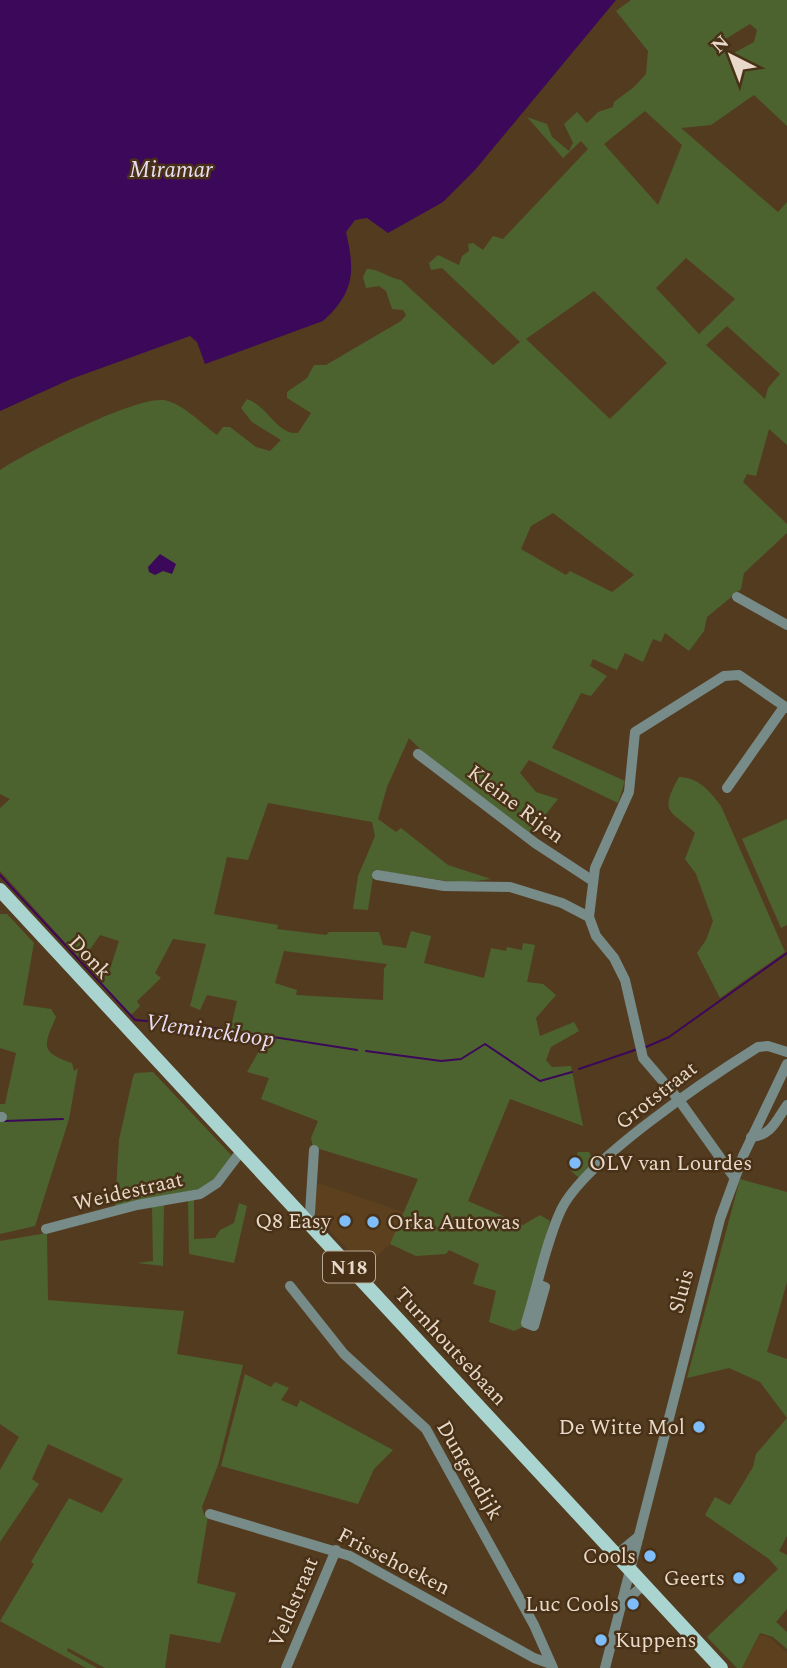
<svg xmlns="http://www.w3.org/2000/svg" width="787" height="1668" font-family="Spectral,serif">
	<rect width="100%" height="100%" fill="#533b20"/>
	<g fill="#5d401e">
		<polygon points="318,1183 406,1213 390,1244 365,1268 313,1213"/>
		<polygon points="760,1635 769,1637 787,1653 787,1668 742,1668"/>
	</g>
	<g fill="#4d632f" fill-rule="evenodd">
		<path d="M631,0H787V126L754,95L711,125L681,128L778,212L787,202V445L769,429L756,476L747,474L743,482L787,524V533L744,573L741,589L707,617L704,631L689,651L665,633L661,642L653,639L643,662L625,653L617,670L593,659L590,666L607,676L591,696L581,693L552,748L625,781L618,803L529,760L520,773L536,792L558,799L530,834L427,756L409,738L387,787L378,819L396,832L401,828L448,865L491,879L461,883L374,870L368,910L353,909L358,876L375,836L372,822L268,803L248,860L227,857L214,914L278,925L277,929L326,935L329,932H379L383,945L406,948L411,931L431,936L424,963L484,978L491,948L506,951L507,947L522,950L523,943L535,945L527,982L543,984L556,995L536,1018L540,1036L574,1022L579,1031L551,1047L546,1060L552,1067L571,1066L583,1126L510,1099L468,1201L523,1225L540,1215L550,1221L523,1327L514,1331L489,1322L496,1291L473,1284L479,1264L449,1250L446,1254L416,1256L390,1244L418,1179L313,1147L311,1138L318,1121L261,1099L269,1078L247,1072L266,1039L230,1031L237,1001L207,995L200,1010L190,1006L206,944L173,939L155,973L161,978L137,1001L140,1006L131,1015L98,982L109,972L119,941L100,935L82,961L0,871V808L10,799L0,794V470C27,452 133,397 163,400C181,402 202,424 217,435L223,427H230L256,447L270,451L281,440L252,422L241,408L247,399C269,407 277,435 298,433L311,413L287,398V392L307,378L314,365H326L401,321L406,315L403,310L392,309L386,291L379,286L366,288L363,277L367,269C378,268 388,278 401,280L493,365L520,342L442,268L431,270L429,263L438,255L459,265L462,256L469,251L468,244L473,243L483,250L493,236L503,239L588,149L581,141L563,158L527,117L547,124L552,137L569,151L573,143L564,124L577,112L587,123L598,112L613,107L614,102L634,87L646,74L648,51L616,11ZM750,24L757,30L754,42L732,54L725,53L719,43ZM645,111L682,145L658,205L604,144ZM686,258L735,299L699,334L656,288ZM594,291L667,363L610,419L526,339ZM727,326L780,374L768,388L765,399L706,345ZM553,513L633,574L634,575L612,592L570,571L566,575L521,549L531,526ZM284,951L387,964L384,969L383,1000L296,995L297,990L275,983Z"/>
		<path d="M679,777C698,777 710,791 721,806L785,952L720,998L697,953L706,940L713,921L696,874L685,859L695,833C671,809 658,815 679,777Z"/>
		<polygon points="787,819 787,925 781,928 742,839"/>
		<path d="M0,914H7L34,943L23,1005L51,1009L56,1017C44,1045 39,1052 72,1063L74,1071L78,1068L69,1119L35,1226L0,1234V1104H5L16,1053L0,1048Z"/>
		<polygon points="153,1072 232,1156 208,1187 115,1207 119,1140 133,1077 135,1073"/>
		<polygon points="578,1152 589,1152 595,1163 579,1178 571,1171"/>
		<polygon points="740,1179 787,1192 787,1282 767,1352 787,1359 787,1418 760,1382 729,1368 687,1378"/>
		<polygon points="188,1199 194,1199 194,1239 215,1238 220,1230 234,1223 239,1203 247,1206 234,1263 189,1254"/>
		<polygon points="164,1204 163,1266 137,1263 153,1261 152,1207"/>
		<polygon points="47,1233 48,1300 184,1311 177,1354 243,1365 218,1465 202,1507 204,1515 208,1516 197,1583 236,1593 220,1643 170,1634 165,1668 105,1668 68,1648 67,1651 97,1668 86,1668 0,1621 34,1564 31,1562 69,1498 102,1513 123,1479 48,1444 32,1479 39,1484 0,1542 0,1470 19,1437 0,1424 0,1241"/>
		<polygon points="245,1374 271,1387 275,1382 289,1388 281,1400 297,1407 300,1400 393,1450 374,1469 358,1504 221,1466"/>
		<polygon points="787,1418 787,1536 779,1551 787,1555 787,1609 776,1622 787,1632 787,1649 773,1637 760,1633 742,1668 737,1668 707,1637 778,1569 769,1559 705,1515 715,1497 730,1505 753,1467 756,1454"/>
	</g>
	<g fill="#3b085a">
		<path d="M0,0H616L475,170L443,202L388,233L367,218L355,220L346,232C355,271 355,292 323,321L205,364L197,342L190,336L71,379L0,411Z"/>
		<polygon points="160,554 176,564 172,574 163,571 155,575 149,572 148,567"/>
	</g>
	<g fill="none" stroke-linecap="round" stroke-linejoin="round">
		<g stroke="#3b085a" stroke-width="2">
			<polyline points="0,875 135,1020 195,1025 357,1050"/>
			<polyline points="646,1047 669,1037 787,953"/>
			<polyline points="366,1051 441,1061 461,1059 485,1044 540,1081 572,1072"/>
			<polyline points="579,1069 635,1050"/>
			<polyline points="5,1121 63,1119"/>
		</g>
		<g stroke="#778b89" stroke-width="10">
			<polyline points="737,597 787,625"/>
			<polyline points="418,754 535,843 593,881"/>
			<polyline points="727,788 784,707"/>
			<polyline points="377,875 444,886 510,887 562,903 589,917 596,936 614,958 625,980 643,1058 679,1100 734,1177"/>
			<polyline points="589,917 595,868 629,792 635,732 724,676 739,675 787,708"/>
			<polyline points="0,1117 2,1117"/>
			<path d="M751,1137C771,1136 776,1121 787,1105"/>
			<polyline points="306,1220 310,1213 314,1150"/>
			<polyline points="46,1229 137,1205 200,1194 217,1183 242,1150"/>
			<path d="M538,1284L545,1287L534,1326L526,1323C537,1288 546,1242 561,1210C584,1161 710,1077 758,1047L768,1046L787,1052"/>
			<polyline points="290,1286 344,1354 426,1429 534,1625 553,1668"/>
			<polyline points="210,1514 350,1556 534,1658 551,1664"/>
			<polyline points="616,1555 639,1536"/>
			<polyline points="621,1604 644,1585"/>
			<polyline points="286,1668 336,1550"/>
			<polyline points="605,1668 720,1219 743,1156 787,1064"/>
		</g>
		<polyline stroke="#aad4d0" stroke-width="14" points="0,890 721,1668"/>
	</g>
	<g fill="#7ebdf9" stroke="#483116" stroke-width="2.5">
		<circle cx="575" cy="1163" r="7"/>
		<circle cx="345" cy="1221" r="7"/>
		<circle cx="373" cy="1222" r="7"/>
		<circle cx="699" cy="1427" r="7"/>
		<circle cx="650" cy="1556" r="7"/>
		<circle cx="739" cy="1578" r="7"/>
		<circle cx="633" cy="1604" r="7"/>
		<circle cx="601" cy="1640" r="7"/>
	</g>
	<g text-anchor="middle" stroke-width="5" stroke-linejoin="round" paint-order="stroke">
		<rect fill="#483116" stroke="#b8a794" stroke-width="2" x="323" y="1251.5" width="52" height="31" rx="5"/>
		<g font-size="19" font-weight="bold" fill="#e8d9ca">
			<text x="349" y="1274">N18</text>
		</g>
		<g font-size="21" fill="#e8d9ca" stroke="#483116">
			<text transform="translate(516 804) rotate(37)" y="7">Kleine Rijen</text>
			<text transform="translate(90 957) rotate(47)" y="7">Donk</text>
			<text transform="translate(656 1095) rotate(-38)" y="7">Grotstraat</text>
			<text transform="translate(128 1191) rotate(-13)" y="7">Weidestraat</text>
			<text transform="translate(681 1291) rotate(-75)" y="7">Sluis</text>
			<text transform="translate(451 1346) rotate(47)" y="7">Turnhoutsebaan</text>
			<text transform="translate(470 1470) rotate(60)" y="7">Dungendijk</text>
			<text transform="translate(394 1561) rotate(27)" y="7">Frissehoeken</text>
			<text transform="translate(293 1602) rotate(-67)" y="7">Veldstraat</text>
		</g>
		<g font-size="21" fill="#e8d9ca" stroke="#483116" text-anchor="end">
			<text x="589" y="1170" text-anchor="start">OLV van Lourdes</text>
			<text x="331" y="1228">Q8 Easy</text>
			<text x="387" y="1229" text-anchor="start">Orka Autowas</text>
			<text x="685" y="1434">De Witte Mol</text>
			<text x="636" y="1563">Cools</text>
			<text x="725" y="1585">Geerts</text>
			<text x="619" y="1611">Luc Cools</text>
			<text x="615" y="1647" text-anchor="start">Kuppens</text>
		</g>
		<g font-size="23" font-style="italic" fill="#e8ddf4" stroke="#483116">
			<text x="171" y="177">Miramar</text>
			<text transform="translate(210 1030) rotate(8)" y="8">Vleminckloop</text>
		</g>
	</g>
	<g transform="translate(731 56) rotate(318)" stroke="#483116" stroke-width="5" paint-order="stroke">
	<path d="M0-5L12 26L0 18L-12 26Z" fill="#e8d9ca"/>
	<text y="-10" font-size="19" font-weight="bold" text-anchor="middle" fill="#e8d9ca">N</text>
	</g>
</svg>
